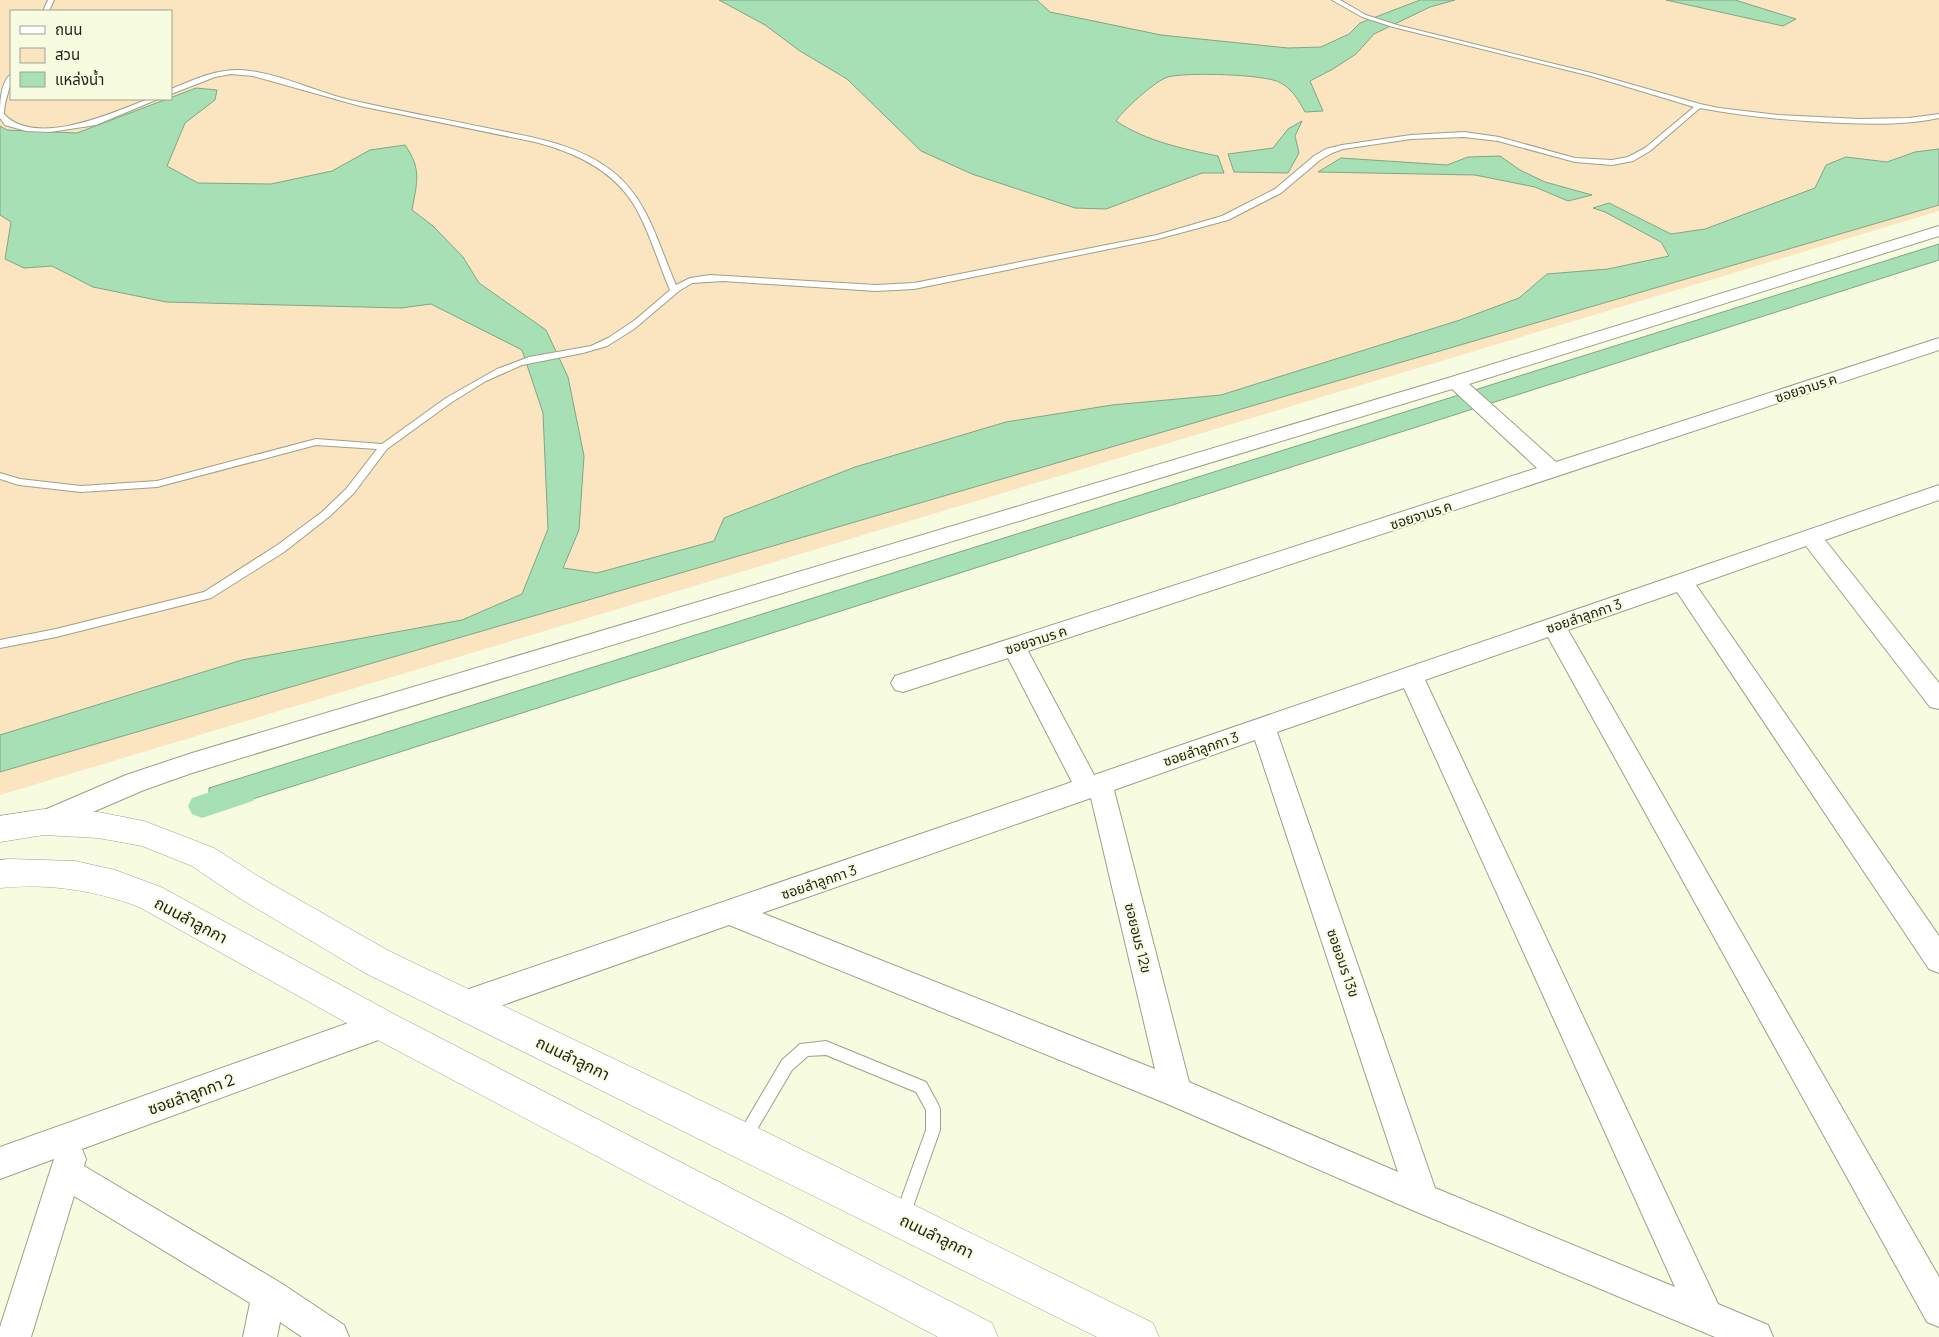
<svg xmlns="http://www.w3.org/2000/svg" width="1939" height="1337" font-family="Manrope,'Noto Sans Thai',sans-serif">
	<rect width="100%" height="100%" fill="#f7fce0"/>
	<path fill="#fbe4c0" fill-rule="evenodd" d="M0,0H1939V211L0,795ZM11,11H171V99H11Z"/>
	<g fill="#a8e0b6" stroke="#7fa686">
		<path d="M719,0H1037L1050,12L1161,35L1288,48L1321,47L1349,34L1360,23L1420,0H1455L1430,7L1374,34L1356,54L1333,69L1310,81L1323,111L1305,112C1299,101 1293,90 1281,83C1267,74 1185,72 1168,77C1156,80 1122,111 1116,121C1146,141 1183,149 1218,156L1224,173H1202L1106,209L1075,208L972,174L921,151L847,79L800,51L765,25Z"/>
		<polygon points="1666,0 1735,0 1796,19 1783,26"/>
		<path d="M196,88L217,90L215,100L185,123L167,166L198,183L271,184L332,171L370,150L405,145C422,169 417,182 412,210L433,226L463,257L479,283L546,330L568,377L584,456L579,530L563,568L597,573L714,541L724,518L855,467L1006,422L1112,405L1221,395L1460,320L1519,298L1547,274L1608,269L1669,256L1661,242L1605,212L1593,208L1609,203L1671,234L1705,229L1815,188L1826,165L1846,157L1887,162L1915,152L1939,149V205L0,772V735L242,660L462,620L522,594L548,529L543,413L522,350L431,304L401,308L166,302L93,287L52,266L24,268L5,259L11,222L0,215V126L7,130L77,133Z"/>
		<polygon points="1302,121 1295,136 1299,153 1288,173 1234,172 1228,154 1273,148 1288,129"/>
		<polygon points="1500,156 1520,170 1545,182 1592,195 1568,201 1535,187 1475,175 1318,172 1341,158 1447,165 1468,157"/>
		<polygon points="1939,244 1939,260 209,813 209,788"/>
	</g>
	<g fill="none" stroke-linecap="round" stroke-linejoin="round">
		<polygon fill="#a8e0b6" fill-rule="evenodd" points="243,781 253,785 257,793 253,801 202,818 192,814 188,806 192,798"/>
		<g stroke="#9ca187" stroke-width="2">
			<g id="lane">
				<polygon points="48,0 54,0 49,11 43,11"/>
				<path d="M1332,0H1340L1366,15L1397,25L1595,74L1700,104L1719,108L1778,115L1859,119L1909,118L1939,114V118C1907,125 1875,124 1843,123C1795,121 1747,117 1700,108L1650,151L1633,161L1612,165L1575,162L1498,141L1464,137L1411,139L1343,149L1332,153L1320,160L1281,193L1228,220L1158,239L914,289L876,291L723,281L692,283L679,291L634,329L607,346L583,353L522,365L486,381L452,402L387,449L354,493L330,516L284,552L211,598L56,637L0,648V640L56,629L204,592L276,546L322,512L346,489L377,449L316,445L157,487L81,492L19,485L0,479V473L20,479L81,486L157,481L316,439L382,444L446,398L497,369L529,357L591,346L608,338L635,320L670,290C659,265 652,239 639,214C619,173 578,153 535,142L360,106L253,76L231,74L215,77L171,94V89C193,80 216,69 240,70C277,72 311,90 346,99C393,110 440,118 487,128C530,137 576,143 612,171C649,200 658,245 676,285L690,278L710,275L876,285L914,283L1157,235L1222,216L1275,189L1314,156L1326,149L1342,145L1411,135L1464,132L1499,137L1575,158L1612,160L1628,157L1645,148L1694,107L1591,76L1393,27L1362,17Z"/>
				<path d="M11,74C12,88 4,98 4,114C35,148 113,113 148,99H158L96,125L50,132L26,131L5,125L0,118C0,105 0,82 11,74Z"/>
				<polygon points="826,1041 926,1082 938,1104 940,1109 940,1130 908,1221 903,1224 898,1221 895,1216 926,1130 926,1110 916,1092 826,1055 808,1056 792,1070 749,1143 744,1145 739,1143 737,1138 739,1133 782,1060 800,1044"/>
			</g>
		</g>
		<g stroke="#9ca187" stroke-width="2">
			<g id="street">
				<path d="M1939,226V236L1469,384L1556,462L1939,338V350L1028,651L1094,775L1939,485V500L1825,540L1939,683V709L1930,707L1806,546L1696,585L1939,936V973L1929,969L1677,592L1568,630L1939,1277V1327L1927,1322L1548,637L1425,680L1718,1304L1768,1325L1773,1337H1715L1412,1210L1165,1103L729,925L463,1019L453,1015L448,1005L453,995L463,991L1072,782L1008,658L903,692L895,690L891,683L895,676L1537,468L1452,389L192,773L144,790L44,833L35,830L31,822L35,814L126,775L192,753L1448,378ZM1404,688L1675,1287L1435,1188L1277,732ZM1255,740L1398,1172L1189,1082L1114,790ZM1091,798L1155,1069L762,913Z"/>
				<polygon points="382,1011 392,1015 397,1025 392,1035 82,1149 86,1159 84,1166 281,1283 344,1325 349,1337 302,1337 280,1322 277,1337 243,1337 250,1303 74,1196 31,1337 0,1337 0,1327 54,1159 0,1179 0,1147"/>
			</g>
		</g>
		<g stroke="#9ca187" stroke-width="1">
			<g id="secondary">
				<polygon points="44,809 98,812 144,821 214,848 261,878 389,951 756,1127 1153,1323 1159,1337 1097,1337 365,973 239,898 192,866 142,846 98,838 44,835 0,842 0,816"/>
				<path d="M10,859L75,861L115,870L161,887L394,1014L992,1323L998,1337H938L370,1036L139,907C95,890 47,883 0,888V860Z"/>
			</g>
		</g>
		<use href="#lane" fill="#fff" fill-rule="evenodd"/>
		<use href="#street" fill="#fff" fill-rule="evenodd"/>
		<use href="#secondary" fill="#fff" fill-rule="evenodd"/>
	</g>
	<g text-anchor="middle" stroke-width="4" stroke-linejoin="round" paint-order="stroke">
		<g font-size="14" fill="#1e2016" stroke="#f7fce0">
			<text transform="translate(1806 388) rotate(-18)" y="5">ซอยจามร ค</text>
			<text transform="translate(1421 515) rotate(-18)" y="5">ซอยจามร ค</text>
			<text transform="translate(1584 616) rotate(-19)" y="5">ซอยลำลูกกา 3</text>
			<text transform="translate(1036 640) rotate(-18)" y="5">ซอยจามร ค</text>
			<text transform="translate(1201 749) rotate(-19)" y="5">ซอยลำลูกกา 3</text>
			<text transform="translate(819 882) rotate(-19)" y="5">ซอยลำลูกกา 3</text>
			<text transform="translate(1138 938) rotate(76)" y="5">ซอยอมร 12ข</text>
			<text transform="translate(1343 963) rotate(71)" y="5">ซอยอมร 13ข</text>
		</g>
		<g font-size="16" fill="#1e2016" stroke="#f7fce0">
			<text transform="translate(191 920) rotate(28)" y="6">ถนนลำลูกกา</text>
			<text transform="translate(573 1058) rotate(26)" y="6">ถนนลำลูกกา</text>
			<text transform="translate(191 1094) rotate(-20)" y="6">ซอยลำลูกกา 2</text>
			<text transform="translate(937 1236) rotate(26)" y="6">ถนนลำลูกกา</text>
		</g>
	</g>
	<rect x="10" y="10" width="162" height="90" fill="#f7fce0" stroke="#a0a48f"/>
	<rect x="20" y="26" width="25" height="8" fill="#ffffff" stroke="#a0a48f"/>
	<text x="55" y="35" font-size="15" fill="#1e2016">ถนน</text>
	<rect x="20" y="48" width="25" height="15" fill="#fbe4c0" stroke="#a0a48f"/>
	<text x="55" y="60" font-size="15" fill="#1e2016">สวน</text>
	<rect x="20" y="72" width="25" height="15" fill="#a8e0b6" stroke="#a0a48f"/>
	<text x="55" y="85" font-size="15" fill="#1e2016">แหล่งน้ำ</text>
</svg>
